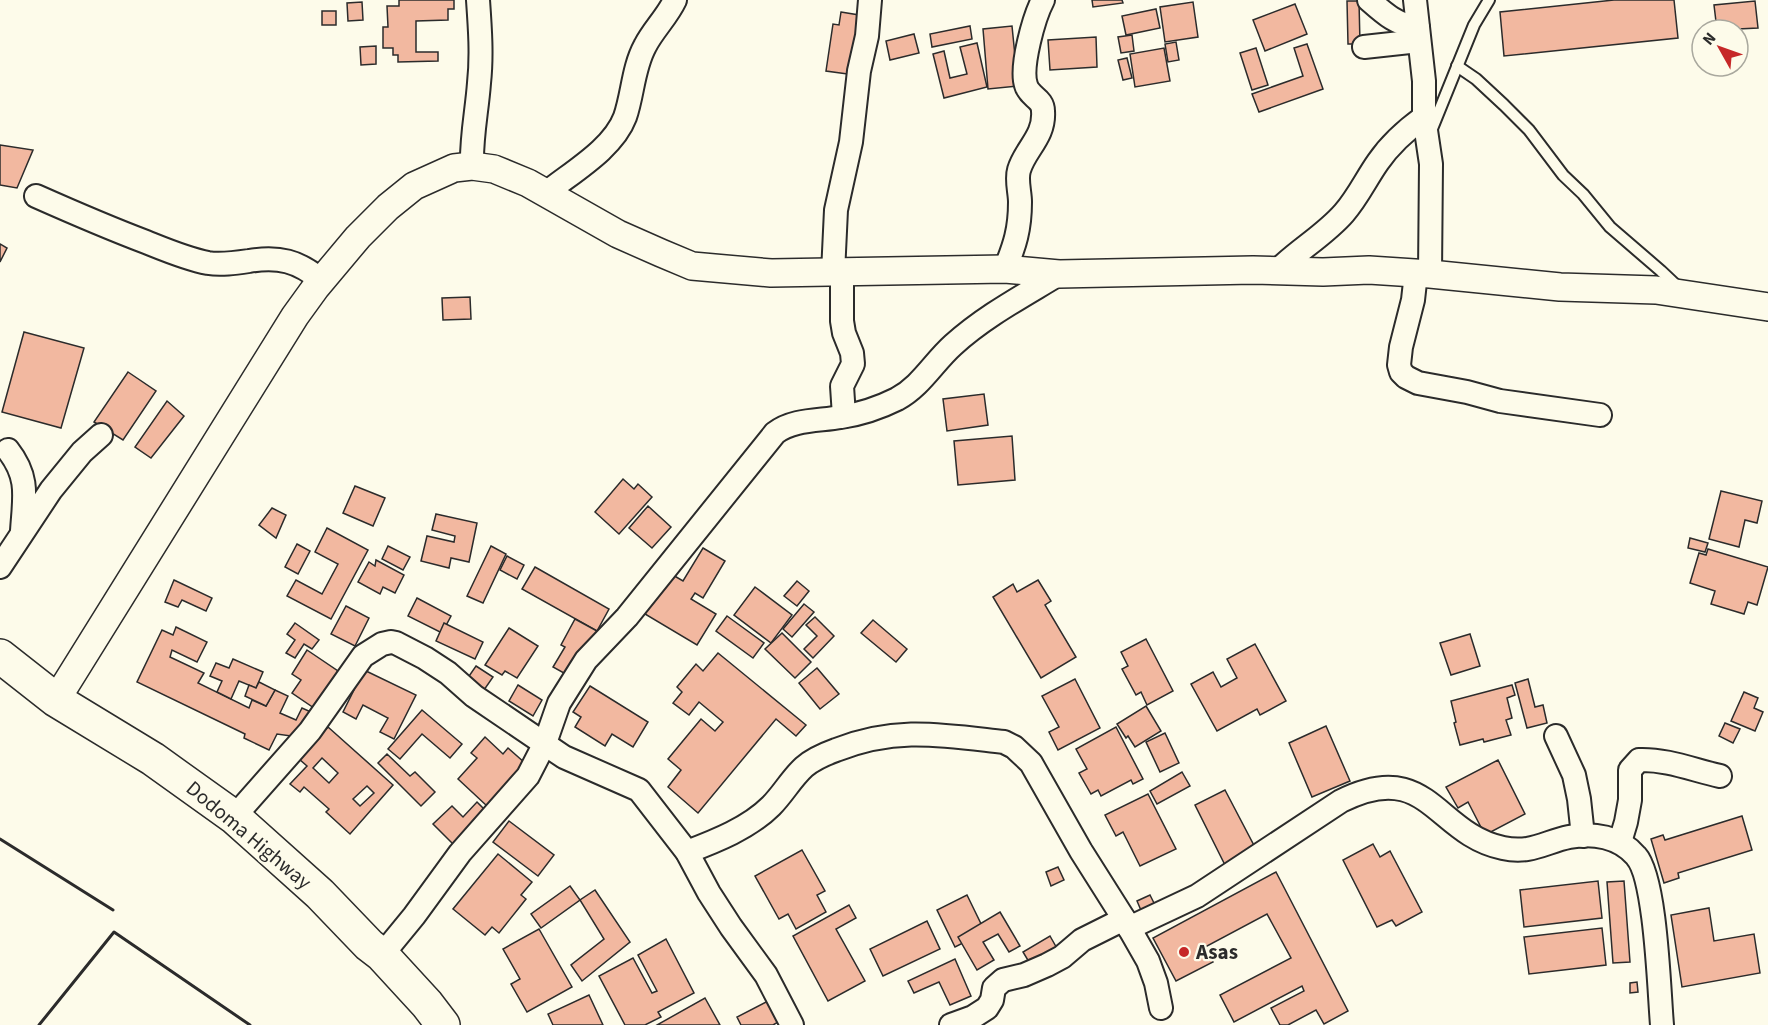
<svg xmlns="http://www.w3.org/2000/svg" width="1768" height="1025" font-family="'Source Sans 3',sans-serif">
	<rect width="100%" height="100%" fill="#fdfbea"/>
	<g fill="#f2b8a0" stroke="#2b2b2b" stroke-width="1.5" fill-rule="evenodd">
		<polygon points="399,0 454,0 454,9 448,9 448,20 416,21 416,52 438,52 438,61 398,62 398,55 393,55 393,48 383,48 383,27 388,27 387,6 399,6"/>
		<polygon points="1092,0 1122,0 1123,3 1093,7"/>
		<polygon points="1614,0 1674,0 1678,38 1504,56 1500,12"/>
		<polygon points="1347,1 1359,1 1360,44 1348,44"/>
		<polygon points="1755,1 1758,28 1717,30 1714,5"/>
		<polygon points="362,2 363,20 348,21 347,3"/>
		<polygon points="1193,2 1198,37 1165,42 1160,7"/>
		<polygon points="1295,4 1307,34 1265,51 1253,20"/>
		<polygon points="1156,9 1160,28 1126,35 1122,16"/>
		<rect x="322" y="11" width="14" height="14"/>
		<polygon points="841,12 865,16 862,76 826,71 833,24 839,25"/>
		<polygon points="970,26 972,39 932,47 930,34"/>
		<polygon points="1012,26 1018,86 988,89 983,29"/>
		<polygon points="914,34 919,53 890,60 886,41"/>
		<polygon points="1132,35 1134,51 1121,53 1118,37"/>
		<polygon points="1096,37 1097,67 1050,70 1048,40"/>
		<polygon points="1176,42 1179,60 1168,62 1165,44"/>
		<polygon points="977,43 987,87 944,98 933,54 944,51 950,78 967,74 960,47"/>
		<polygon points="1307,44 1323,89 1259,112 1252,94 1303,76 1294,48"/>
		<polygon points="376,46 376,64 361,65 360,47"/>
		<polygon points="1164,48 1170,81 1135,87 1130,54"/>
		<polygon points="1256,48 1268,85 1252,90 1240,53"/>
		<polygon points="1127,58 1132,78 1123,80 1118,60"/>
		<polygon points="0,145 33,150 17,188 0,185"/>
		<polygon points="0,244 7,248 0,262"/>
		<polygon points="470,297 471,319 443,320 442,298"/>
		<polygon points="24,332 84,348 61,428 2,412"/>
		<polygon points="128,372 156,391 123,440 94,422"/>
		<polygon points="984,394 988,425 947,431 943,399"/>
		<polygon points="167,401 184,416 151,458 135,447"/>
		<polygon points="1012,436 1015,480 958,485 954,441"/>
		<polygon points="623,479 634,489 638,484 652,497 619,534 595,512"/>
		<polygon points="355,486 385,498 373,526 343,513"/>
		<polygon points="1721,491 1762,501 1757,523 1745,520 1739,547 1709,539"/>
		<polygon points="648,506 671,527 652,548 629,528"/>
		<polygon points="272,508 286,515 276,538 259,525"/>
		<polygon points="436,514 477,523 469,562 451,558 449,568 421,561 427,536 454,542 455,536 432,530"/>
		<polygon points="327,528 368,550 331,619 287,596 296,580 322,594 338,564 315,552"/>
		<polygon points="1690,538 1708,543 1705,552 1688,548"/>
		<polygon points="297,544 310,551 298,574 285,567"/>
		<polygon points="388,546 410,557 403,570 382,559"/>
		<polygon points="491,546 506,554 483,603 467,596"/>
		<polygon points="703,548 725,561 703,598 695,593 691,599 716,614 697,645 645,614 661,588 666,571 683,581"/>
		<polygon points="1708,549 1768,567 1757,605 1748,602 1744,614 1711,604 1715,591 1690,583 1699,553 1706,555"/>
		<polygon points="507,556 524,565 517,579 500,570"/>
		<polygon points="376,560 404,575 395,593 383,587 380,594 358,582 369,562 375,566"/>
		<polygon points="535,567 609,609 597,631 522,589"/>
		<polygon points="174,580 212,598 206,611 182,600 178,607 165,602"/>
		<polygon points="1038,580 1051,601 1045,605 1076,657 1041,678 993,597 1013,584 1017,592"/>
		<polygon points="797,581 809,591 797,606 784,596"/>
		<polygon points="755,587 792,615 771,643 734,615"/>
		<polygon points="417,598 451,616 442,633 408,616"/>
		<polygon points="804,604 814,612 792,637 783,629"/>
		<polygon points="346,606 369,618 355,646 331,634"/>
		<polygon points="727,616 764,643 753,658 716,631"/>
		<polygon points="815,617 834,636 813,658 804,649 817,636 806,625"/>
		<polygon points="575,619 597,631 571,677 553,667 565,647 561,645"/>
		<polygon points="873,620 907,649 896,662 861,633"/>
		<polygon points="295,623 319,640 312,649 304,644 295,658 286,653 295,640 287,634"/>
		<polygon points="444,623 483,642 475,659 436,641"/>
		<polygon points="176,627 207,642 197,662 172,650 170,657 204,673 198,683 249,708 252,700 266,706 275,690 288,696 280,713 296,720 302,708 311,712 291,736 277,734 269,750 244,738 245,734 137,682 162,630 173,635"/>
		<polygon points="509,628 538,646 517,678 505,671 502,675 485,665"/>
		<polygon points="782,633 811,662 795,678 765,649"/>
		<polygon points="1470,634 1480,666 1451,675 1440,643"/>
		<polygon points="1146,639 1173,691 1147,705 1141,692 1136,695 1122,669 1128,666 1121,652"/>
		<polygon points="1255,644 1286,701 1260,715 1257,709 1217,731 1191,684 1213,672 1221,687 1237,678 1227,659"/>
		<polygon points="307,650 338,671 314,708 292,693 301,680 292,674"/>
		<polygon points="718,653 806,725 796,736 776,719 698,813 668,787 681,770 668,759 701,719 715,731 723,722 699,702 689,715 673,703 682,692 677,687 696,664 703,671"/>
		<polygon points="233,659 263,672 256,688 239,681 231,699 217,692 222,681 210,676 216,663 229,668"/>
		<polygon points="476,666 493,677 484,690 467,679"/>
		<polygon points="817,668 839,694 820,709 799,683"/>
		<polygon points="364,670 416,695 394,739 380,732 388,718 363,705 356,719 343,712"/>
		<polygon points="1075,679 1100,728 1058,750 1049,732 1059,727 1042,696"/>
		<polygon points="1528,679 1535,707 1543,705 1547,723 1527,728 1515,683"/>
		<polygon points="259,682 275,690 266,706 245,696 249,685 256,688"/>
		<polygon points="518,685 542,700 533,716 509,701"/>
		<polygon points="1512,685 1515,695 1507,698 1512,718 1506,720 1511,735 1484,742 1483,739 1460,745 1454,723 1456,722 1451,701"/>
		<polygon points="590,686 648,722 633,747 612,734 605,746 575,727 581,717 573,712"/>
		<polygon points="1744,692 1758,698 1754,708 1763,712 1755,731 1731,721"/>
		<polygon points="1146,706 1161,731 1135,747 1128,736 1126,738 1117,724"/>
		<polygon points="422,710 462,744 450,758 422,734 400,759 388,749"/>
		<polygon points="1725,723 1740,729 1733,743 1719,736"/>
		<polygon points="1326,726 1350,781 1312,797 1289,743"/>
		<path d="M328,727L393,785L350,834L326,812L329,809L304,787L300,792L290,784L307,766L299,759ZM322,758L338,773L329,783L313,768ZM367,786L374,793L360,806L353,799Z"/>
		<polygon points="1116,727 1143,779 1133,784 1131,780 1101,796 1098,790 1091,794 1079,773 1087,769 1076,749"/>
		<polygon points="1165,733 1179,763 1160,772 1146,742"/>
		<polygon points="485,737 503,754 508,748 525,763 487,806 458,779 477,758 471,753"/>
		<polygon points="387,754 410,776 415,772 435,792 421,806 378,763"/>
		<polygon points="1498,760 1525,814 1485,835 1468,802 1458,808 1446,787"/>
		<polygon points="1182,772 1190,786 1157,804 1150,791"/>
		<polygon points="1225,790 1259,855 1228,871 1195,805"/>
		<polygon points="1148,794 1176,849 1140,866 1123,832 1116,836 1105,815"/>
		<polygon points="477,802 486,811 453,844 433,824 452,806 463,817"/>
		<polygon points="1742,816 1752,850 1678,873 1679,878 1664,883 1651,839 1663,835 1665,840"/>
		<polygon points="509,821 554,855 538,876 493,842"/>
		<polygon points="1373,844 1380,857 1390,851 1422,912 1396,926 1392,920 1377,927 1343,860"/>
		<polygon points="802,850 825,891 817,895 826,912 796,929 788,914 779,919 755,876"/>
		<polygon points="498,854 532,882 521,895 526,899 499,933 492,927 485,935 453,909"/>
		<polygon points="1058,867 1064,880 1051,886 1046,872"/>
		<polygon points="1276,872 1348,1011 1324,1024 1316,1010 1288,1025 1280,1025 1271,1008 1304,991 1302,986 1234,1022 1220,995 1291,958 1267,914 1205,947 1213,962 1176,981 1153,938"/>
		<polygon points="1598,881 1602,918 1524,927 1520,890"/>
		<polygon points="1624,881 1630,962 1613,963 1607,882"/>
		<polygon points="570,886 580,900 541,928 531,914"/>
		<polygon points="595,890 630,942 582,981 571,965 604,939 580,900"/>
		<polygon points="967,895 985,932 955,947 937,910"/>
		<polygon points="1150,895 1157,909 1143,915 1137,901"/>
		<polygon points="849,905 856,918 836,929 865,981 828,1001 793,936"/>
		<polygon points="1709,908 1714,941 1754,934 1760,973 1682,987 1671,915"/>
		<polygon points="1000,912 1020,946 1009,952 998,934 983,942 994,960 977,970 958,937"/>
		<polygon points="927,921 940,949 883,976 870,949"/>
		<polygon points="1602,928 1606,965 1529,974 1524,937"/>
		<polygon points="539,929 572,987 527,1012 511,984 520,979 503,949"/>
		<polygon points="1050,936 1059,952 1032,967 1023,952"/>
		<polygon points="666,939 694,993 658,1012 661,1017 645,1025 625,1025 599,976 633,958 652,993 657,991 638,955"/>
		<polygon points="955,959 971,996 950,1005 939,982 914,993 908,981"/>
		<polygon points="1637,982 1638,992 1630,993 1630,983"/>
		<polygon points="589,995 603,1025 553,1025 548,1014"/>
		<polygon points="705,998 720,1025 657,1025"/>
		<polygon points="770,1000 780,1021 773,1025 741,1025 737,1017"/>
	</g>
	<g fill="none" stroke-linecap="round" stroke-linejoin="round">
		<g stroke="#2b2b2b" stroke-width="14">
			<g id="service">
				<polyline points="1457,66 1476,79 1504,105 1529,130 1563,175 1583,194 1610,227 1661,271 1679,288"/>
				<polyline points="1431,131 1474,25 1489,0"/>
			</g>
		</g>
		<g stroke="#2b2b2b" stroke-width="26">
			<g id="minor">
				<path d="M1369,0C1386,15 1396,24 1418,28"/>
				<polyline points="1415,0 1424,81 1424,117 1431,164 1430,274"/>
				<polyline points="1364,47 1419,41"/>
				<path d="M472,166C471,138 477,111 479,83C482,56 480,28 478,0"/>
				<path d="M546,193C572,172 613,149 625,117C633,94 633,68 645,46C653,30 667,17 675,0"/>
				<path d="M36,196C72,212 109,228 146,242C166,250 187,259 208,263C221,265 235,263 249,261C279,256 298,261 321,280"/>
				<path d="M1005,269C1015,245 1020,229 1020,202C1020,192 1016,180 1019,170C1025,149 1045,137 1043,111C1043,98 1029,97 1026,85C1020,67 1034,17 1043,0"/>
				<path d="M1277,271C1298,250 1325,235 1344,213C1358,197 1366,179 1378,162C1391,143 1406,130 1424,117"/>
				<polyline points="833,273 836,210 851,142 859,71 867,36 870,0"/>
				<polyline points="842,273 842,321 844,333 852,353 853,364 842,386 844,416"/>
				<polyline points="1416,273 1413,300 1401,347 1399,365 1401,372 1406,377 1418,383 1467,392 1500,401 1600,415"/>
				<path d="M8,450C30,478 24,498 22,531"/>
				<polyline points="0,567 51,490 82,452 101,435"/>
				<polyline points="1556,736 1574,775 1579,799 1583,836"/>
				<polyline points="234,817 310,731 363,656 382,644 391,642 396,643 425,658 448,673 474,696 564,757 639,790 687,852 709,893 731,927 766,975 792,1025"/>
				<path d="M1620,842L1626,822L1630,800V770L1639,760C1667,759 1693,770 1720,776"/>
				<path d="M687,852C716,841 749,828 771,806C783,794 791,779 804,767C813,759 825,754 836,750C896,726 942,735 1004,742L1014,747L1031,763L1081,851L1124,919L1148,961L1156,983L1161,1008"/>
				<path d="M1129,928L1197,896L1341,801C1428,757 1435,834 1503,848C1531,854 1545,842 1569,837C1593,832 1620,837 1636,856C1656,878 1659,991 1662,1025"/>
				<path d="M382,955L414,916L460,853L528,776L545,743L559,703L586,660L627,617L775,433C793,419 819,421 841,417C861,414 879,408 897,399C921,386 933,363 953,345C985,316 1023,296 1059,274"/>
				<polyline points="951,1025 973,1017 987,1008 992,1000 994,988 1003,980 1024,975 1047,965 1062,957 1082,940 1124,919"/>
			</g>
		</g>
		<g stroke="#2b2b2b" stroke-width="30">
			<polyline id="tertiary" points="56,700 295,316 316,287 358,237 388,207 414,186 454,168 472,166 494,169 528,183 618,234 661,253 692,266 771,273 1005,269 1059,274 1253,270 1323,272 1369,270 1430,274 1560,287 1656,290 1768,307"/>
		</g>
		<g stroke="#2b2b2b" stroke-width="36">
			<polyline id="trunk" points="0,656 56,700 153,759 234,817 320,894 369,945 382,955 427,1004 443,1025"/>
		</g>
		<use href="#service" stroke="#fdfbea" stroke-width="10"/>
		<use href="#minor" stroke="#fdfbea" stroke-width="22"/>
		<use href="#tertiary" stroke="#fdfbea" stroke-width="27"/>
		<use href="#trunk" stroke="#fdfbea" stroke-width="33"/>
		<g stroke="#2b2b2b" stroke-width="3">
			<polyline points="0,839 113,910"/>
			<polyline points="39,1025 114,932 250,1025"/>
		</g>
	</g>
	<circle fill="#c62828" stroke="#fdfbea" stroke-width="2" cx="1184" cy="952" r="6"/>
	<g text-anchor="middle" stroke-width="4.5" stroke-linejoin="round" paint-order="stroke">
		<g font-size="21" fill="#2b2b2b" stroke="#fdfbea">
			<text transform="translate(249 835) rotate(40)" y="7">Dodoma Highway</text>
		</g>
		<g font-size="21" font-weight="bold" fill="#2b2b2b" stroke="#fdfbea" text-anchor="start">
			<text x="1196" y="959">Asas</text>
		</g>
	</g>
	<g transform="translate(1720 48) rotate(310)"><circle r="28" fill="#fdfbea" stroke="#a9a89e" stroke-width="1.5"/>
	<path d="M0-4.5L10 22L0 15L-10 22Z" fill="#c62828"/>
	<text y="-9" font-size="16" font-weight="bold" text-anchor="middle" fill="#2b2b2b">N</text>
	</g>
</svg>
